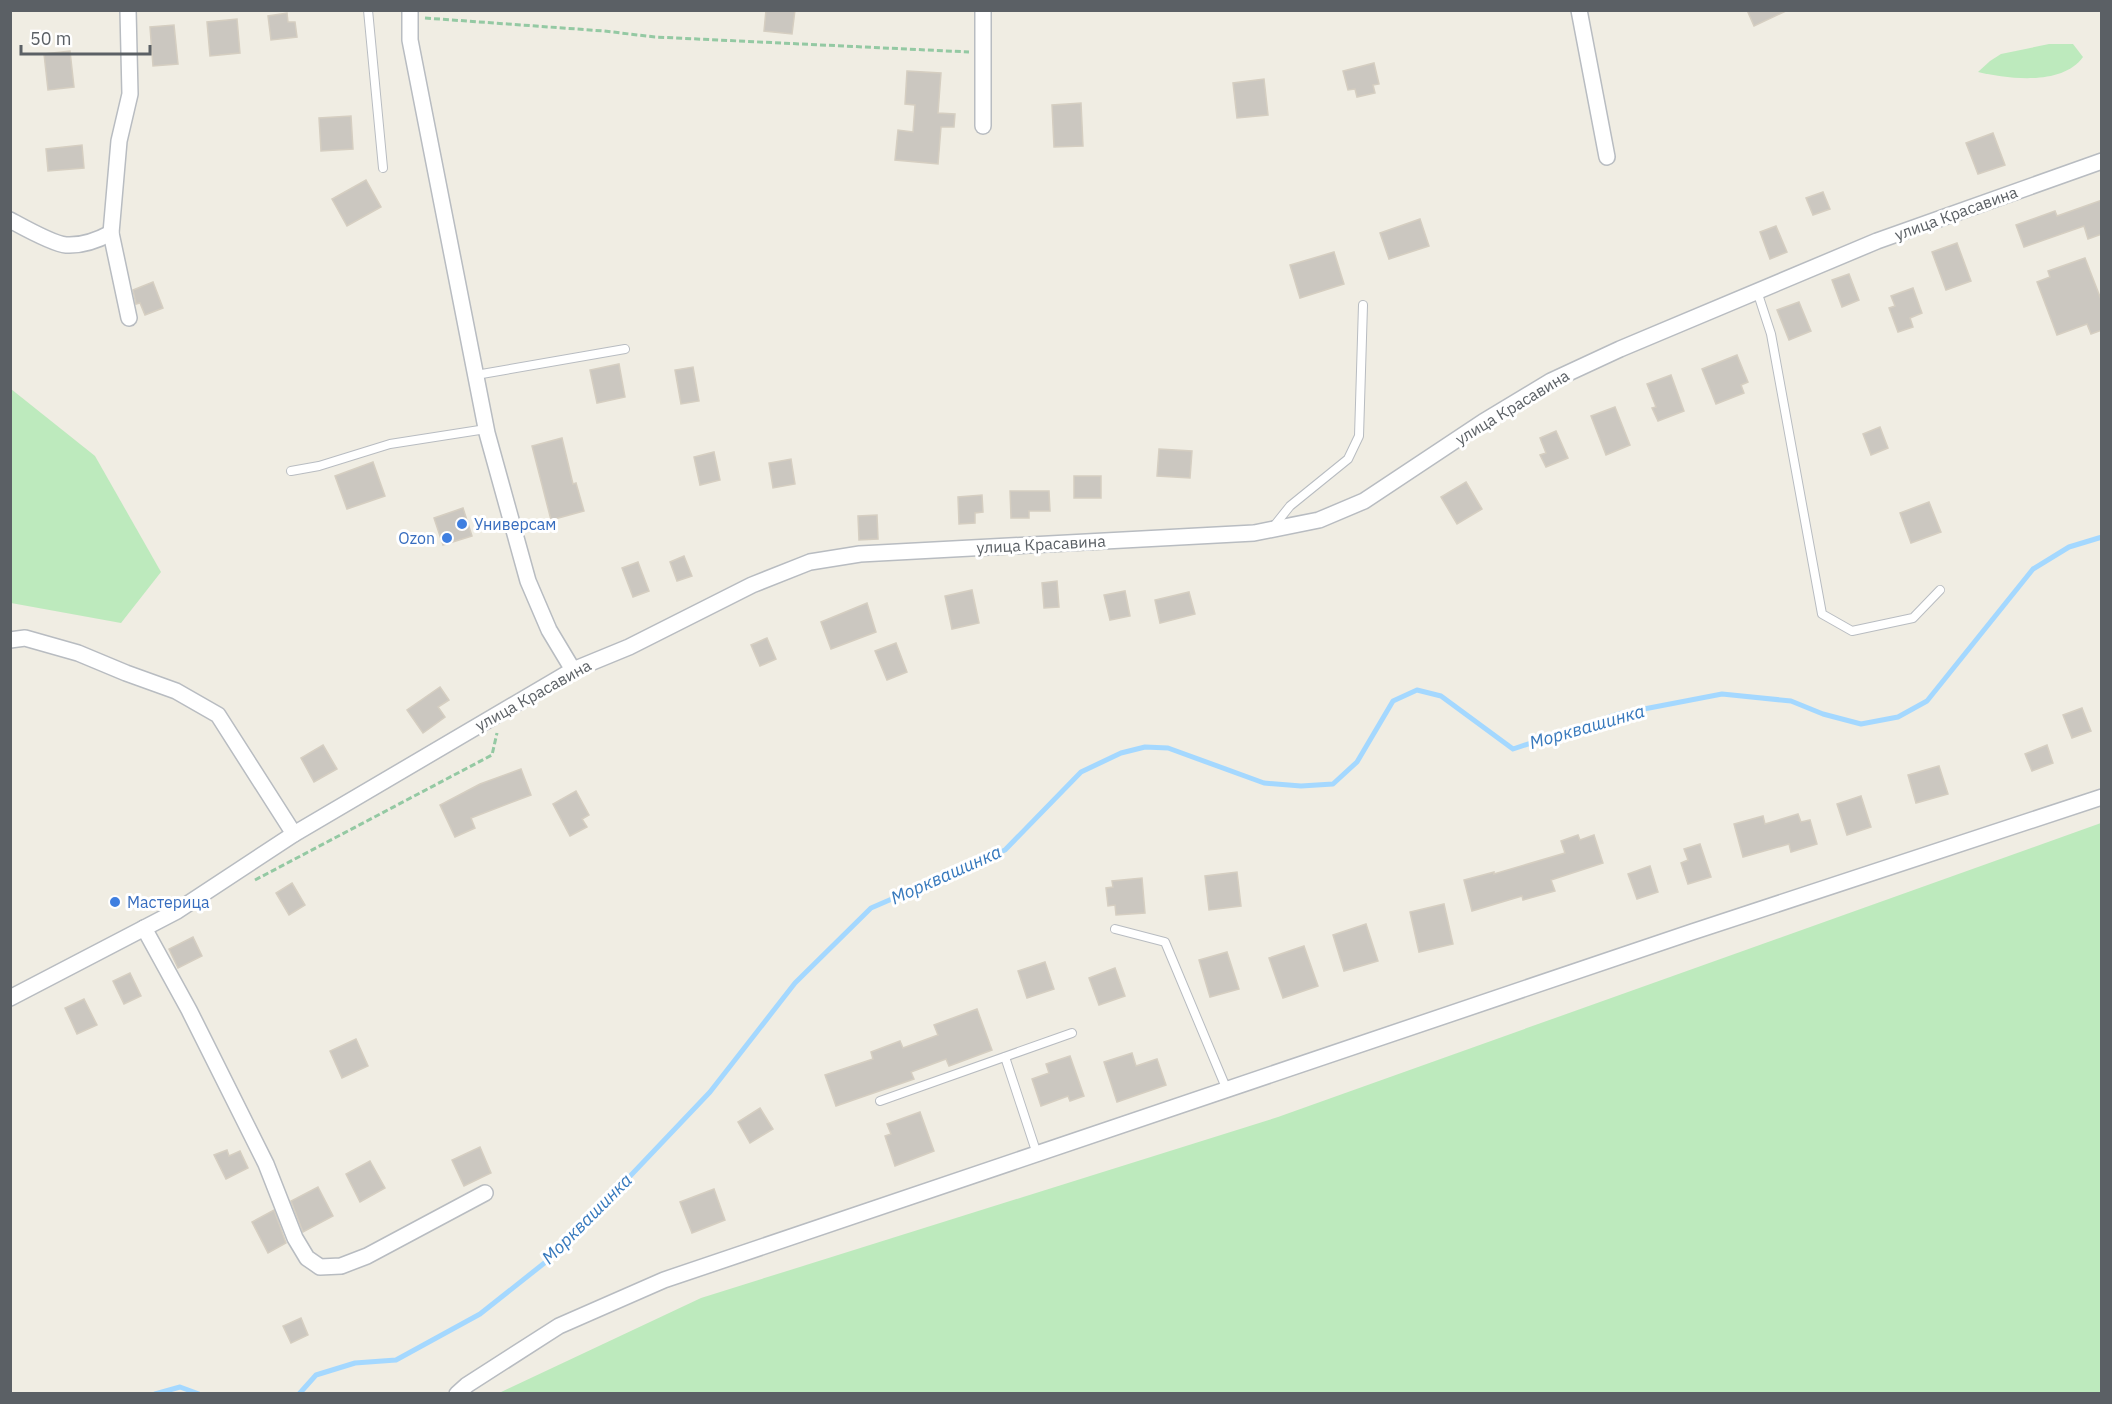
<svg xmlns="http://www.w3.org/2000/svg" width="2112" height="1404" font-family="'IBM Plex Sans',sans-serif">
	<rect width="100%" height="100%" fill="#f0ede3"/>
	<g fill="#bdeabd">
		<path d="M2049,44H2073L2083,57C2062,86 2009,79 1978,72L1990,61L2001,54Z"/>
		<polygon points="11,389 95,456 161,572 121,623 11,603"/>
		<polygon points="2101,823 2101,1393 499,1393 701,1298 1278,1117"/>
	</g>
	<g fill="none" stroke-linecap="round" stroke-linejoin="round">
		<g stroke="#a4d8ff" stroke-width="5">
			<polyline points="155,1394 180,1387 199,1394"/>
			<polyline points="299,1394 316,1375 355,1363 396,1360 480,1314 557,1253 710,1092 795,983 871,908 1005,850 1081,772 1121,753 1145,747 1168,748 1264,783 1301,786 1333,784 1357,762 1393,701 1417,690 1441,696 1513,749 1618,714 1722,694 1791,701 1823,714 1861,724 1898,717 1927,701 2033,569 2069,547 2102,537"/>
		</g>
	</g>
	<g fill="#cbc7c0" stroke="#d5cec1" stroke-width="1.5">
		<polygon points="766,10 795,10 792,34 764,31"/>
		<polygon points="1747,10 1788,10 1754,26"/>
		<polygon points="287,13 288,22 295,22 297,37 271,40 268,16"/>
		<polygon points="237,19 240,53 210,56 207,22"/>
		<polygon points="174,25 178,64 153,66 150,27"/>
		<polygon points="70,51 74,87 48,90 44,54"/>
		<polygon points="1374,63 1379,84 1373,85 1375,93 1357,97 1355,89 1348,90 1343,71"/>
		<polygon points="907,71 941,73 938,113 955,114 954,127 941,127 938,164 895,160 898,130 913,132 915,105 905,104"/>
		<polygon points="1264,79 1268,115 1237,118 1233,83"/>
		<polygon points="1081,103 1083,146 1054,147 1052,105"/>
		<polygon points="351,116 353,149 321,151 319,118"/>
		<polygon points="1993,133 2005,165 1978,174 1966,143"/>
		<polygon points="82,145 84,168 48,171 46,149"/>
		<polygon points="366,180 381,207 347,226 332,199"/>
		<polygon points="1823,192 1830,209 1813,215 1806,198"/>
		<polygon points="2102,200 2102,234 2088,239 2084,226 2024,247 2016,225 2055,211 2057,216"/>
		<polygon points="1420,219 1429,246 1389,259 1380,233"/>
		<polygon points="1776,226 1787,252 1770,259 1760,232"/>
		<polygon points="1957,243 1971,281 1946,290 1932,252"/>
		<polygon points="1334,252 1344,284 1300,298 1290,265"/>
		<polygon points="2085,258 2102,302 2102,330 2091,334 2087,324 2057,335 2037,282 2050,277 2048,271"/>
		<polygon points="1849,274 1859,300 1842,307 1832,280"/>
		<polygon points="153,282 163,308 145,315 140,303 136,304 133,290"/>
		<polygon points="1913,288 1922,313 1910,318 1913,327 1898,332 1889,308 1895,306 1891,296"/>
		<polygon points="1799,302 1811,331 1789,340 1777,310"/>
		<polygon points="1737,355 1748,382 1741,385 1744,393 1716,404 1702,369"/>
		<polygon points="619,364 625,397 597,403 590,370"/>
		<polygon points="693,367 699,401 681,404 675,370"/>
		<polygon points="1671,375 1684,411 1658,421 1652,408 1656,407 1647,384"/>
		<polygon points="1615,407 1630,445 1606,455 1591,416"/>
		<polygon points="1880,427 1888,448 1871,455 1863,434"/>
		<polygon points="1556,431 1568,458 1546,467 1540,455 1546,453 1540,438"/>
		<polygon points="562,438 573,484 576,483 584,511 551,520 532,446"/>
		<polygon points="1159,449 1192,451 1190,478 1157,476"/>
		<polygon points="714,452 720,480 700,485 694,457"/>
		<polygon points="791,459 795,484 773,488 769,463"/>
		<polygon points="373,462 385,496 347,509 335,476"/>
		<rect x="1074" y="476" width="27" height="22"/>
		<polygon points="1466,482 1482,509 1457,524 1441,497"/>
		<polygon points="1010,491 1049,491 1050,511 1029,511 1029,518 1011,518"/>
		<polygon points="982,495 983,512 975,513 975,523 959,524 958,497"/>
		<polygon points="1929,502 1941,532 1911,543 1900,513"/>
		<polygon points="463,508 472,536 443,545 434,518"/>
		<polygon points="877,515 878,539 859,540 858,516"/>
		<polygon points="684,556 692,576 677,581 670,562"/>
		<polygon points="638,562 649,591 633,597 622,568"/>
		<polygon points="1057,581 1059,607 1044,608 1042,583"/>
		<polygon points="972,590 979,623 952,629 945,596"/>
		<polygon points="1125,591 1130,616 1110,620 1104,595"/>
		<polygon points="1189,592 1195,614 1160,623 1155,600"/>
		<polygon points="867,603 876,632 831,649 821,622"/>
		<polygon points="767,638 776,659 760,666 751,645"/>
		<polygon points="896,643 907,672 887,680 875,651"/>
		<polygon points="440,687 449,700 438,707 445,717 423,733 407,710"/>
		<polygon points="2082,708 2091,731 2072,738 2063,715"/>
		<polygon points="323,745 337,769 314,782 301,758"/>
		<polygon points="2047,745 2053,763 2032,771 2025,754"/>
		<polygon points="1939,766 1948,794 1916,803 1908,775"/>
		<polygon points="521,769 531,795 471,818 475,828 455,837 440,805 480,784"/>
		<polygon points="576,791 589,815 582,819 587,827 570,836 553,804"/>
		<polygon points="1861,796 1871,827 1847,835 1837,804"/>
		<polygon points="1798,814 1801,822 1810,820 1817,844 1791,852 1789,844 1743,857 1734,824 1763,816 1765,824"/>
		<polygon points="1578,835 1580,840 1594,835 1603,863 1551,880 1555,891 1523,900 1522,896 1472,911 1464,880 1494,872 1494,874 1565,853 1561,841"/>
		<polygon points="1700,844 1711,877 1688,884 1681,863 1688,860 1684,849"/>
		<polygon points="1650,866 1658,892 1637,899 1628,874"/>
		<polygon points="1237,872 1241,906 1209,910 1205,876"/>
		<polygon points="1142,878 1145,913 1116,915 1115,905 1108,906 1106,888 1113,887 1112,881"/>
		<polygon points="292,883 305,905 289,915 276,893"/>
		<polygon points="1444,904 1453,944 1419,952 1410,912"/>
		<polygon points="1366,924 1378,961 1344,971 1333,935"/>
		<polygon points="193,937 202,956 178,968 169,949"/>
		<polygon points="1304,946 1318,986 1283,998 1269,958"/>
		<polygon points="1227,952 1239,989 1210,997 1199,960"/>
		<polygon points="1045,962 1054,989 1027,998 1018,971"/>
		<polygon points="1115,968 1125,996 1099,1005 1089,978"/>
		<polygon points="130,973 141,996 124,1004 113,981"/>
		<polygon points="84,999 97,1025 77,1034 65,1008"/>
		<polygon points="977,1009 992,1050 949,1066 946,1059 911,1072 914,1079 836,1106 825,1075 873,1059 871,1052 900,1041 903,1048 938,1035 934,1025"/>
		<polygon points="356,1039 368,1066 342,1078 330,1051"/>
		<polygon points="1132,1053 1136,1066 1157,1059 1166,1085 1117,1102 1104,1062"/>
		<polygon points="1070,1056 1084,1096 1070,1101 1068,1096 1041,1106 1032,1079 1049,1073 1046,1064"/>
		<polygon points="760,1108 773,1129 750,1143 738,1122"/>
		<polygon points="920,1112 934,1151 895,1166 885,1136 891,1134 887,1124"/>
		<polygon points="480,1147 491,1173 464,1186 452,1160"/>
		<polygon points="227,1150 229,1156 240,1151 248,1168 226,1179 214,1155"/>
		<polygon points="370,1161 385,1188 360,1202 346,1174"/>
		<polygon points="318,1187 333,1216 303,1232 291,1201"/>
		<polygon points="714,1189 725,1220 692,1233 680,1202"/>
		<polygon points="274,1210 286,1243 268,1253 252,1222"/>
		<polygon points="301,1318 308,1335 291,1343 283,1326"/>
	</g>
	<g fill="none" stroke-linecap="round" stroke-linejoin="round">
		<g stroke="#b8bcc1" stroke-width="10">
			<g id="lane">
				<polyline points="368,10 383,168"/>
				<polyline points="1757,291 1771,334 1822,614 1852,631 1913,618 1940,590"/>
				<polyline points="476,375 625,349"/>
				<polyline points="291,471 319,466 390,444 486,429"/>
				<polyline points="1274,526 1290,506 1348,459 1359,436 1363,305"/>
				<polyline points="1115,929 1165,942 1227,1090"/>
				<polyline points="1005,1057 1037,1154"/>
				<polyline points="880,1101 1072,1033"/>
			</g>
		</g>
		<g stroke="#b8bcc1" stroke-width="18">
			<g id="street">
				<polyline points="128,10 130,94 119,141 111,233 129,318"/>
				<polyline points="410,10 410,40 487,433 528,581 549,630 573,670"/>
				<polyline points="983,10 983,126"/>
				<polyline points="1579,10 1607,157"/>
				<path d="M10,220C23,227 53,244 66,245C82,246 98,240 111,233"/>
				<polyline points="10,640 25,638 78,653 126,673 176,691 218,715 294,834"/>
				<polyline points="144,928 189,1010 266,1164 295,1238 307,1258 320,1267 341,1266 367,1256 485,1193"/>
				<polyline points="10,998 177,911 294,834 573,670 629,647 752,585 810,562 860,554 1254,533 1319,520 1364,501 1483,422 1551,381 1620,349 1877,241 2102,161"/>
				<polyline points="457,1394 467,1385 559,1326 664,1280 1692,932 2102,797"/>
			</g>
		</g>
		<g stroke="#94c9a3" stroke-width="3" stroke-dasharray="6 3" stroke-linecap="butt">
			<polyline points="425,18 604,31 655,37 969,52"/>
			<polyline points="255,880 492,755 497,733"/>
		</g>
		<use href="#lane" stroke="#fff" stroke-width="8"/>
		<use href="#street" stroke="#fff" stroke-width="15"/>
	</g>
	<g fill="#3f7fe0" stroke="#fff" stroke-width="2">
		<circle cx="462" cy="524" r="6"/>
		<circle cx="447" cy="538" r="6"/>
		<circle cx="115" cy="902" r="6"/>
	</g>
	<g text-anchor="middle" stroke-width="6" stroke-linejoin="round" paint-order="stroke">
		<g font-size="16" fill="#5b6065" stroke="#fff">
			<text transform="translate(1956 213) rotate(-20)" y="6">улица Красавина</text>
			<text transform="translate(1512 407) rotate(-31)" y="6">улица Красавина</text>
			<text transform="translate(1041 544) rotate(-3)" y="6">улица Красавина</text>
			<text transform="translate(533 695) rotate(-29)" y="6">улица Красавина</text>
		</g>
		<g font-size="16" fill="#366cbe" stroke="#fff" text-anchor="start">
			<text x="474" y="530">Универсам</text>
			<text x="435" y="544" text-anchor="end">Ozon</text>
			<text x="127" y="908">Мастерица</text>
		</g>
		<g font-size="18" font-style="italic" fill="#3678bc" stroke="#fff">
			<text transform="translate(1587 727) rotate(-16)" y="6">Морквашинка</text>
			<text transform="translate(946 875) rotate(-24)" y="6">Морквашинка</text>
			<text transform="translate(587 1219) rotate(-45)" y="6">Морквашинка</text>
		</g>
	</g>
	<rect width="2112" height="1404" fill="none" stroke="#5b6065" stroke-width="24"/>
	<path d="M21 45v9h129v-9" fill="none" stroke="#5b6065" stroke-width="3"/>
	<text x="30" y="45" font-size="18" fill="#5b6065" stroke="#ffffff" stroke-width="4.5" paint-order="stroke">50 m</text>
</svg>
